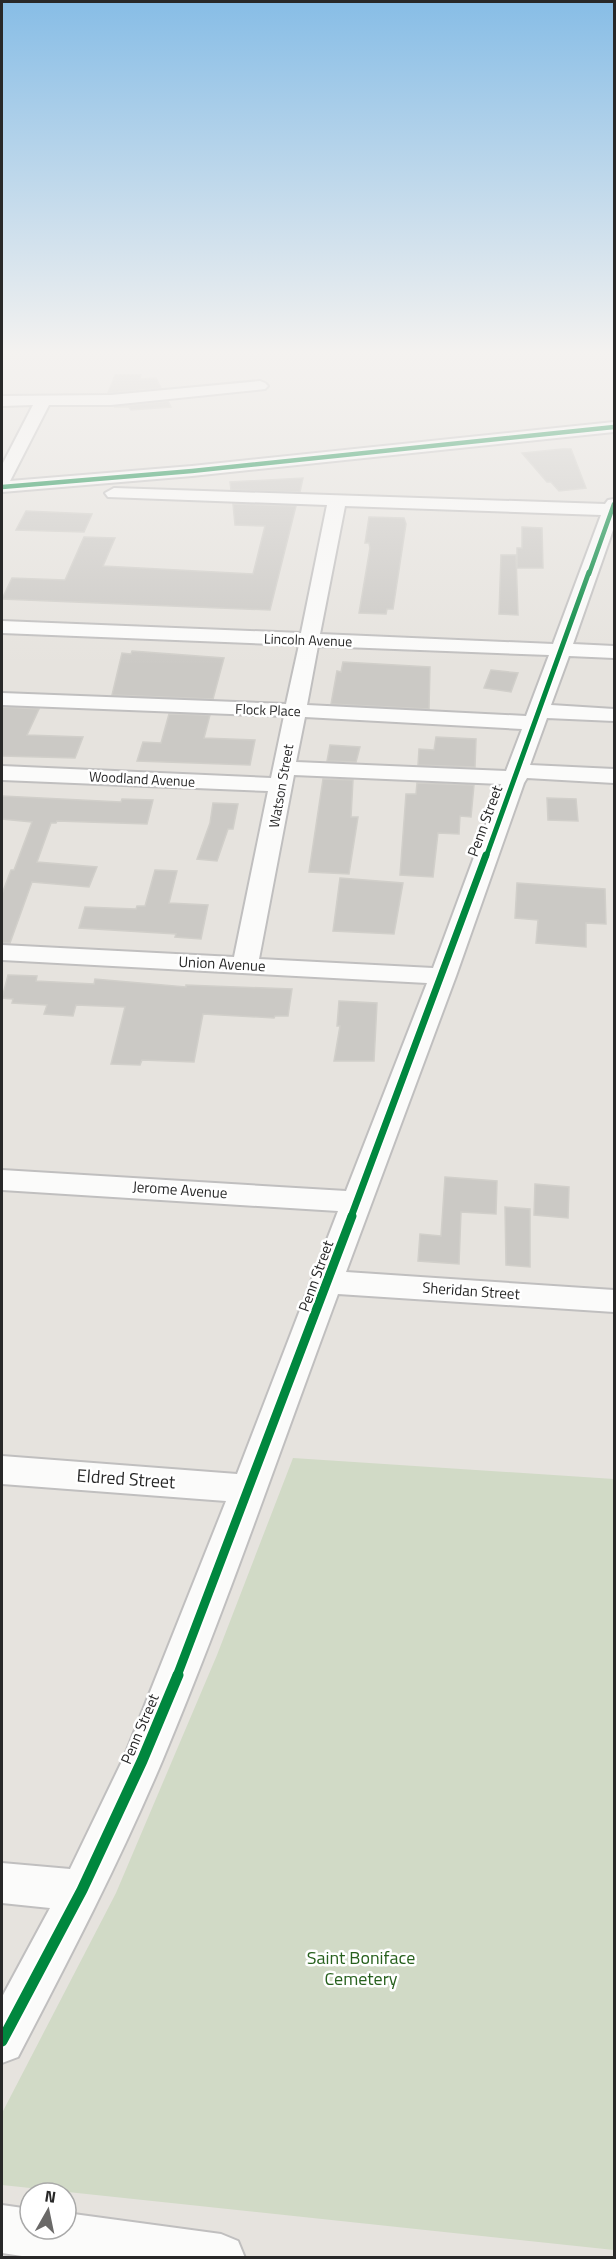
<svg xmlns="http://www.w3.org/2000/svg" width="616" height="2259" font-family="'Titillium Web',sans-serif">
	<rect width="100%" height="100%" fill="#e6e3de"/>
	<polygon fill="#d1dac6" points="293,1458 614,1479 614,2250 2,2185 2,2113 116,1893 217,1655"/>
	<g fill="#cbc9c5" stroke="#d1cfca" stroke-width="1.5">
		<polygon points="115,375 141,375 140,379 156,378 161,388 108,393"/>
		<polygon points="168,401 171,407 131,410 129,407 114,407"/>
		<polygon points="562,449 571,449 586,488 559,491 551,482 547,482 522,453"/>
		<polygon points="303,478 300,492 231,490 230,482"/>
		<polygon points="233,504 296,506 270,610 2,599 12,578 65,580 84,537 115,538 103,566 253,574 265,526 235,525"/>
		<polygon points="26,511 92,514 84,532 16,530"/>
		<polygon points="369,517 404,518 406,524 393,609 387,609 386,614 359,613 370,548 369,543 365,543"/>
		<polygon points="522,527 542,528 543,568 517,568 517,548 522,548"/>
		<polygon points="501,555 516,555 518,615 499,614"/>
		<polygon points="132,651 224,658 213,699 112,695 122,653 131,654"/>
		<polygon points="343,662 430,667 429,709 331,704 337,671 341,672"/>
		<polygon points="491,670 518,673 511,692 484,688"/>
		<polygon points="2,707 39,709 27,735 83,737 75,758 2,756"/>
		<polygon points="169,714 210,715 204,738 255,740 250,765 137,761 143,742 161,743"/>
		<polygon points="436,737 476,739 475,767 418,765 419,749 434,750"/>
		<polygon points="330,745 360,747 356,762 327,761"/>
		<polygon points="323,779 353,780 351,817 358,817 349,874 309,872"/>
		<polygon points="417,783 474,785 471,817 460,816 459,834 438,833 433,877 400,875 406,794 416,794"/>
		<polygon points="2,796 121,802 122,799 153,800 147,824 57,821 56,823 51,823 37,862 97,867 89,887 32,882 10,943 2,943 2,894 11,870 14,870 32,822 2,819"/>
		<polygon points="547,798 576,799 578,821 548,820"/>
		<polygon points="213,803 238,804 233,829 228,829 217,861 197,859 210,823"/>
		<polygon points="155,870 177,871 169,903 208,905 201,939 175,937 176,934 79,928 85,907 136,909 137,906 145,906"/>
		<polygon points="340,878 403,883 394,934 333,931"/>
		<polygon points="517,883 605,889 606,924 586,923 586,947 536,943 538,920 515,918"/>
		<polygon points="8,975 37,976 36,981 94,984 95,979 186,987 186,985 292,989 288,1016 275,1016 274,1018 203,1014 194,1062 142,1060 140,1065 111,1064 125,1007 76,1005 73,1016 44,1014 47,1005 12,1003 13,999 2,998"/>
		<polygon points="339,1001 377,1003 374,1061 334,1061 340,1026 337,1026"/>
		<polygon points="445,1177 497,1181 496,1214 461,1212 459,1264 418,1261 420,1234 441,1236"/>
		<polygon points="535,1184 569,1187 568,1218 534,1215"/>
		<polygon points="505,1207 530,1209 530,1267 506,1265"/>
	</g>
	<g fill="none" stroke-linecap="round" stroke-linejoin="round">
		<g stroke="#c0bfbf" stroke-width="4">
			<g id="minor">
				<polygon points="260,381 265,383 268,386 265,389 111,405 49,405 10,481 192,466 614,422 614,432 192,476 2,492 2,465 33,405 2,406 2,396 111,395"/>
				<path d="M114,488L605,504L608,500L614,499V527L573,644L614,646V658L569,656L551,705L614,709V721L547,718L530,765L614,769V783L527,778L524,783L456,976L346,1272L614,1290V1312L338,1294C280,1450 227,1606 163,1759C120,1861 69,1959 18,2057L2,2063V1997L50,1908L2,1903V1863L70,1869L125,1755L226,1501L2,1484V1456L237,1474L338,1211L2,1190V1170L346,1191L427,983L2,960V945L234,957L268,791L2,780V766L271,778L284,716L2,705V693L286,704L299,645L2,633V621L301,633L327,505L108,497L105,493ZM345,506L601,515L553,644L320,634ZM318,646L549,655L526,716L307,705ZM305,717L522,729L506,771L296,762ZM294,775L501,784L433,968L259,959Z"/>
				<polygon points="2,2205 30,2209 30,2229 66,2229 66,2213 221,2234 238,2241 245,2258 35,2258 2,2253"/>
			</g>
		</g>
		<use href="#minor" fill="#fbfbfa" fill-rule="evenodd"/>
		<g stroke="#fff" stroke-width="7">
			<g id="cycleway-far4">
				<polyline points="2,487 192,471 614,427"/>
				<polyline points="589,574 614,504"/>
			</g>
		</g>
		<g stroke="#fff" stroke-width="8">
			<polyline id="cycleway-far3" points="486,857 589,572"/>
		</g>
		<g stroke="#fff" stroke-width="10">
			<polyline id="cycleway-far2" points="351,1217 486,855"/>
		</g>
		<g stroke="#fff" stroke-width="13">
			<polyline id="cycleway-far1" points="177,1676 352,1216"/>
		</g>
		<g stroke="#fff" stroke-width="15">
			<polyline id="cycleway" points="2,2041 82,1890 142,1761 178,1675"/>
		</g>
		<use href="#cycleway-far4" stroke="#00873e" stroke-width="4.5"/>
		<use href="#cycleway-far3" stroke="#00873e" stroke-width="5"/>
		<use href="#cycleway-far2" stroke="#00873e" stroke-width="7"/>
		<use href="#cycleway-far1" stroke="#00873e" stroke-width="9"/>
		<use href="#cycleway" stroke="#00873e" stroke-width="11"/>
	</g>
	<linearGradient id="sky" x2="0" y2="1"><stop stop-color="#87bde6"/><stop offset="0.53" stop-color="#f4f2f0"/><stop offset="1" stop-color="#f4f2f0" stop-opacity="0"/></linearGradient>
	<rect width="616" height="666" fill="url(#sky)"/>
	<g text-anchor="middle" stroke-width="5" stroke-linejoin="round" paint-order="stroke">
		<g font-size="14" fill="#282828" stroke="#fff">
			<text transform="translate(308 640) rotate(2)" y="5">Lincoln Avenue</text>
			<text transform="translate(268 710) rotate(2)" y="5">Flock Place</text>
			<text transform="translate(142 779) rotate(3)" y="5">Woodland Avenue</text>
			<text transform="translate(281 786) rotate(-80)" y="5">Watson Street</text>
		</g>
		<g font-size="15" fill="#282828" stroke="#fff">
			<text transform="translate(485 821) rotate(-70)" y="5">Penn Street</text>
			<text transform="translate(222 964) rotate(3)" y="5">Union Avenue</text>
			<text transform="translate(180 1190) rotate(4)" y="5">Jerome Avenue</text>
			<text transform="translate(316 1276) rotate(-70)" y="5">Penn Street</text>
			<text transform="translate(471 1291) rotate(4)" y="5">Sheridan Street</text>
			<text transform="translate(140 1729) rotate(-67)" y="5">Penn Street</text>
		</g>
		<g font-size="18" fill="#282828" stroke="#fff">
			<text transform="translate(126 1479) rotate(4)" y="6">Eldred Street</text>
		</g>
		<g font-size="18" fill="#27601d" stroke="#fff">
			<text x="361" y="1964">Saint Boniface<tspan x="361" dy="21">Cemetery</tspan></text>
		</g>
	</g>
	<rect width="616" height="2259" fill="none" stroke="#282828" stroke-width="6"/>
	<g transform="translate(48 2211) rotate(9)"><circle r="28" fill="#ffffff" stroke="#a9a9a9" stroke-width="1.5"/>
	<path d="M0-4.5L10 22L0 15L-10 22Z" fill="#6a6968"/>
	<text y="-9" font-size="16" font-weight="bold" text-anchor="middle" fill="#282828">N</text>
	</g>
</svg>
